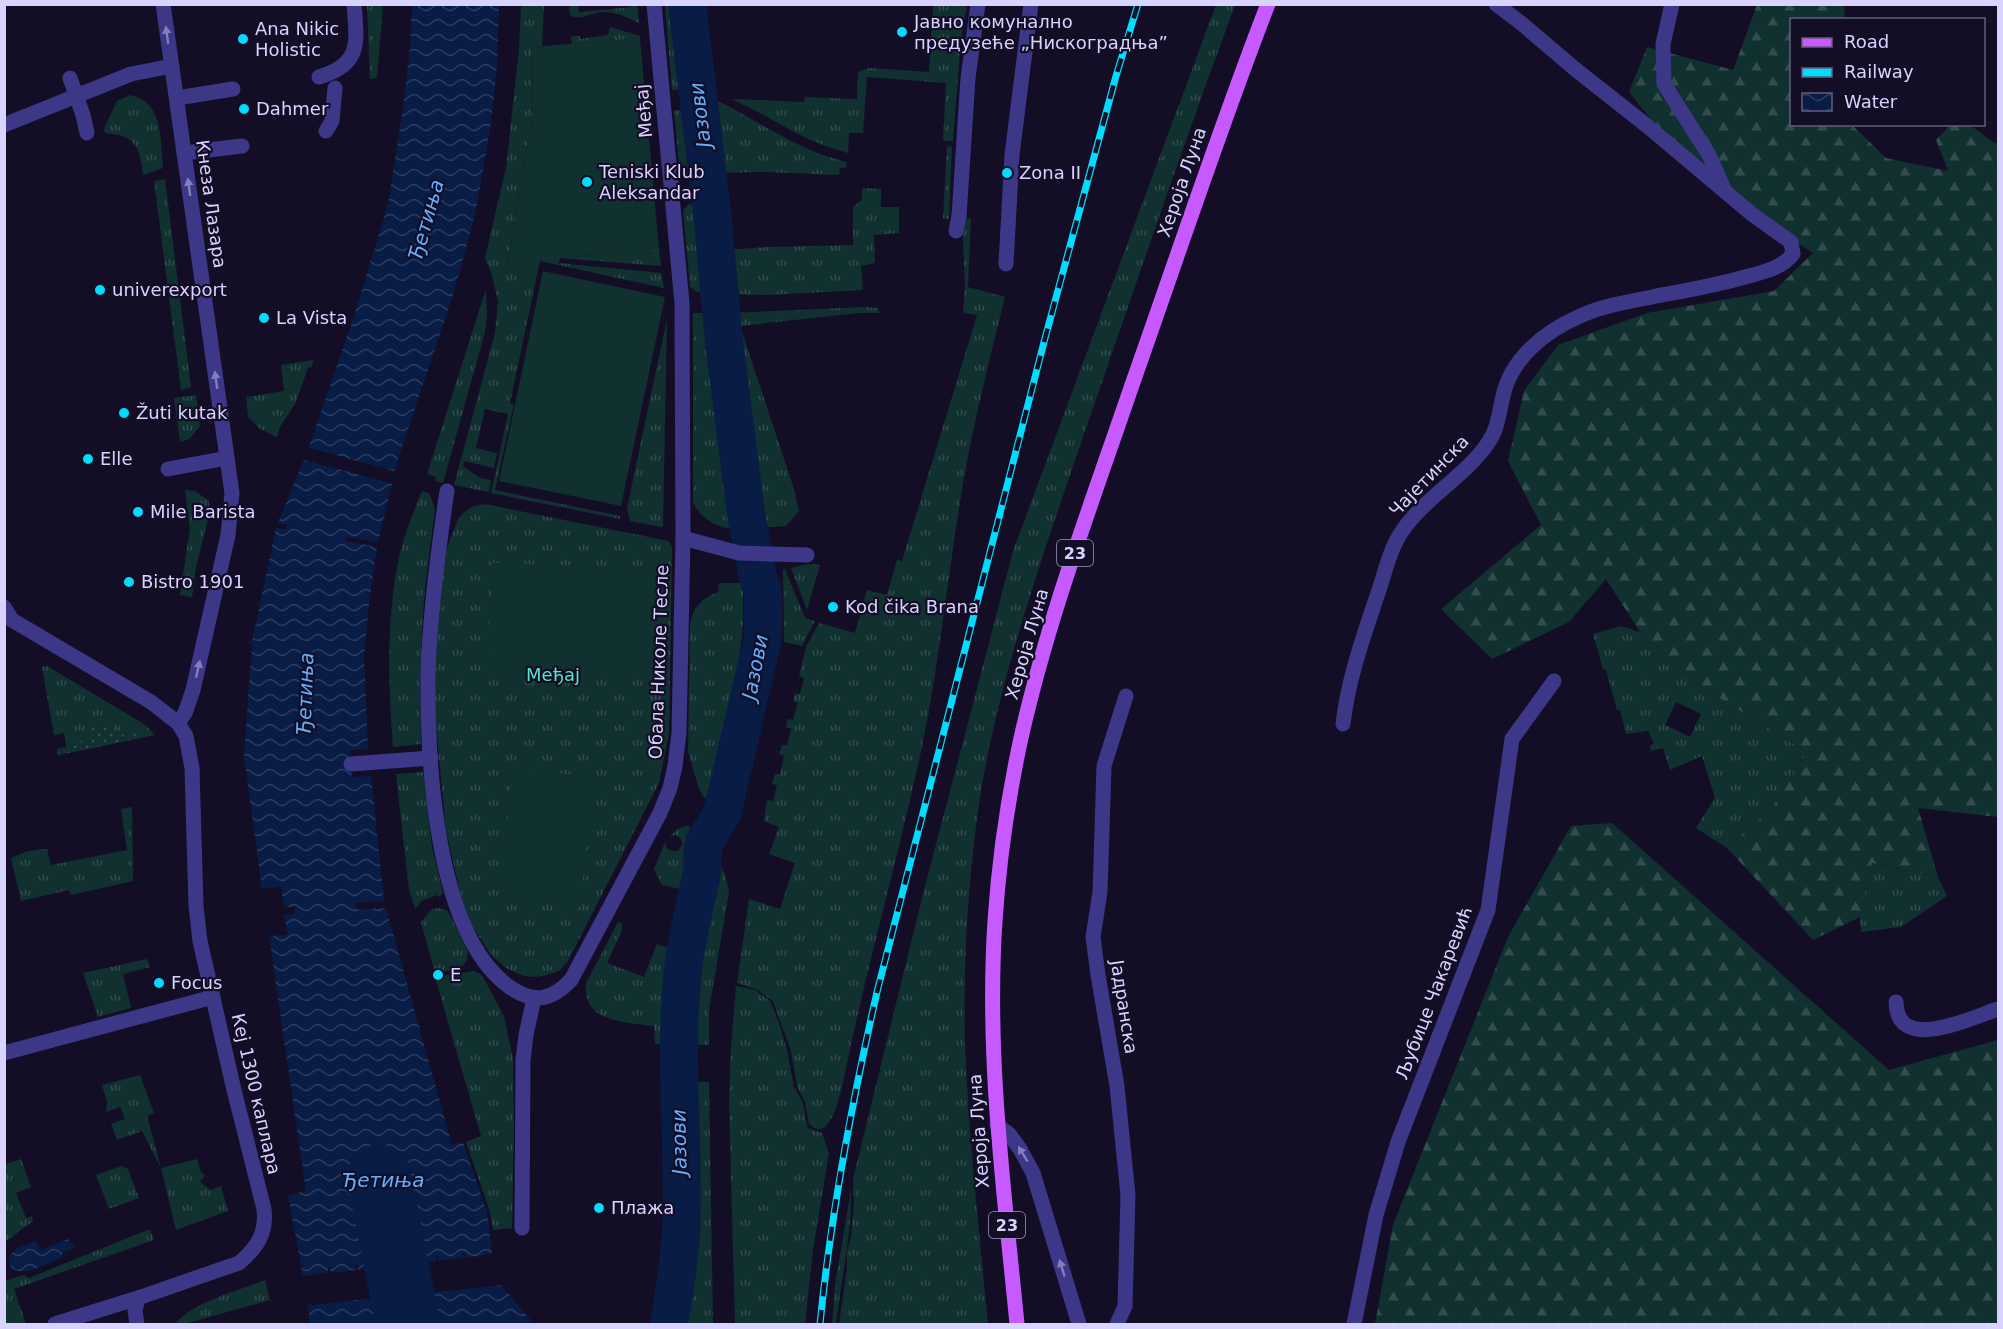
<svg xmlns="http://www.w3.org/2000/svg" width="2003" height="1329" font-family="'DejaVu Sans',sans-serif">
	<defs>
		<pattern id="grass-tufts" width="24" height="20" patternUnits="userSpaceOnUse" patternTransform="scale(1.5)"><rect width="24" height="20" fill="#113030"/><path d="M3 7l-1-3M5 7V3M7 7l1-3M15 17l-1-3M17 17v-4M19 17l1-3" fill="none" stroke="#334d4f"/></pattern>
		<pattern id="forest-firs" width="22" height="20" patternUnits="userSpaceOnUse" patternTransform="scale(1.5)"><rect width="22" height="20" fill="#113030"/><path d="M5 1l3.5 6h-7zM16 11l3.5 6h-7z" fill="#334d4f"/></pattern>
		<pattern id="garden-dots" width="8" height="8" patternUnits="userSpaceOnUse" patternTransform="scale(1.5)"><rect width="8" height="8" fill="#113030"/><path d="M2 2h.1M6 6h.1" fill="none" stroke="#334d4f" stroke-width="1.8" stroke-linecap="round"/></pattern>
		<pattern id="water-waves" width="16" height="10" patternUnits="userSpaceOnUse" patternTransform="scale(1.5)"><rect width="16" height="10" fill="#081c45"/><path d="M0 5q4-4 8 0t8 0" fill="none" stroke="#2b3c61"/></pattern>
	</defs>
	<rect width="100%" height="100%" fill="#130e26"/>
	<g fill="url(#grass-tufts)" fill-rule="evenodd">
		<polygon points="367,5 383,5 377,78 370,79"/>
		<polygon points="521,5 544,5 542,46 532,47 533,114 507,268 537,275 510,403 514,404 495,490 620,516 620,519 491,493 508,414 485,409 476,448 497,453 494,468 464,461 463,466 480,478 491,480 489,492 454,485 495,333 498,301 492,275 485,258 506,168 519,49"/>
		<path d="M569,5H578L579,12L631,7V5H637L639,23C628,18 619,13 607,12C591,11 581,22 570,15Z"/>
		<polygon points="665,5 681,5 690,89 672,90"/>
		<path d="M933,5H967L961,38L953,141H943L946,83L867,77L863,133H849L848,153C806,143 771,117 732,99L804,102L805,97L857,99L858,72L869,68L929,72Z"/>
		<path d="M1216,5H1235C1182,148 1133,293 1083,437C1041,561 992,696 976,826C967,899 963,972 965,1045C969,1138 979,1231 988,1324H839L847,1268V1252L851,1236L854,1204L853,1179L922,898L1013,551Z"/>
		<polygon points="610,27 640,36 640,38 572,44 571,36 580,36 580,39 608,35"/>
		<path d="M130,95C164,102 160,140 163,168L143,175C141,158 139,139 119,135C113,134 110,134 105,133L104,129L117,101Z"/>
		<path d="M707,99L720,102C762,123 801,152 847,162L846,168H840L839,175L766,172L717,173Z"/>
		<polygon points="674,110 692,110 701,175 680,175"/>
		<polygon points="947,146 952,147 949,219 943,218"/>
		<polygon points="165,179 191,387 181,390 154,181"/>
		<polygon points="862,188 881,189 881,207 899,207 899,233 874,235 875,263 861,266 863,290 768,295 728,294 724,250 768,247 853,245 853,207 862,200"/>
		<polygon points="704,202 712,293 697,292 690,287 683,210 689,204"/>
		<path d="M971,218L968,287L1005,297C990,357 975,416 964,478C949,564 941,651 924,737C901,848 869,957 846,1068C843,1080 833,1148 809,1124L805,1102L797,1086L791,1051L773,1001L756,989L737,983L749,899L780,909L795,863L769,854L779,827L764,821L767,800L773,801L777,785L772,784L775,774L780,775L784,756L779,754L782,745L787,746L791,729L786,727L788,719L793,720L798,703L793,701L795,693L800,694L804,678L799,676L806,647L819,623L855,633L867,590L887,595L897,560L902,561L977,315L963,313L965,286L962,220Z"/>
		<polygon points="659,249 661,266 559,258"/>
		<polygon points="558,263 661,273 664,288 558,265"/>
		<polygon points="486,289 487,315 485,332 443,483 435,481 436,477 427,474"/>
		<polygon points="865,307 878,308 879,313 859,313 740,326 794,489 799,511 786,526 757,528 729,313"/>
		<path d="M693,313H713L737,529C719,529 699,519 693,501Z"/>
		<polygon points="667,319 663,526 661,527 630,521 627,508"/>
		<polygon points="313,360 312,367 308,368 295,404 280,427 277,437 259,428 248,417 246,397 284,391 281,365"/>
		<polygon points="196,395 200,426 189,439 180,442 174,398"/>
		<polygon points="185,490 195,491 209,501 209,516 196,567 192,597 180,595 190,528"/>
		<path d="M422,491L429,493L435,509L425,588L422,627L420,694L421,744L393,747C388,683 386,615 400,553C405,532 414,511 422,491Z"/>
		<polygon points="485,504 664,540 668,541 672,547 669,733 659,783 568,961 559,971 543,976 534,977 524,976 506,968 492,956 472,926 462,900 446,831 435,714 435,671 442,560 459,517 471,507"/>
		<polygon points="807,564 820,565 807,610 791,568"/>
		<polygon points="783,569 785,569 805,618 815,621 802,646 784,642"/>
		<path d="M719,583H743V625L738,670L712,783L705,799L699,789L688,751L690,625C692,608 703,597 718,592Z"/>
		<path d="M1621,626L1640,632L1700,686L1807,752L1772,808L1727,848L1696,828L1715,798L1702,756L1670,770L1663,748L1651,751L1650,746L1654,743L1648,731L1626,734L1620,710H1617L1606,670L1603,669L1593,634ZM1676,702L1701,714L1690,737L1665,725Z"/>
		<polygon points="47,666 144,724 155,735 58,755 57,749 67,747 64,733 54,735 42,667"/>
		<polygon points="423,772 432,847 443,893 439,897 437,895 421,901 419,906 415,908 409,890 396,774"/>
		<polygon points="132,807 133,881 71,895 69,890 21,901 11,858 28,851 47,849 51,865 127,850 121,809"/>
		<path d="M689,825L691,839L696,846L694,867L672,981L670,1044H655L654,1026C626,1022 582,1023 586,983L618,922L622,924V930L607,963L644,977L657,944L672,949L683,890L662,885L654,869L666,840V847L669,850L678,851L682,845L681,839L676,835L670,837L677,829Z"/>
		<polygon points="715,858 725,874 729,892 709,1010 709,1045 689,1045 690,981 693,962"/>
		<polygon points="1871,863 1938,877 1947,896 1901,927 1861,932 1860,917"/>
		<path d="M439,908L448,911L468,952C468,971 450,970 435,973L421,922L432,909Z"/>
		<polygon points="147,959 150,967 123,974 131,1008 98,1017 83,973"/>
		<polygon points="474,971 482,975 504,1016 513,1059 514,1126 512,1228 493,1230 490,1212 466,1142 481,1136 435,977"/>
		<polygon points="736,986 755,990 770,1001 779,1023 787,1050 794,1087 803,1103 807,1126 808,1128 822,1133 829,1153 813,1250 805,1324 735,1324 729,1103 731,1046"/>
		<polygon points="140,1075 154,1113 147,1116 161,1168 197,1159 201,1172 205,1175 200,1182 211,1190 221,1186 228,1211 176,1230 161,1168 142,1131 117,1140 111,1124 125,1119 120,1107 106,1112 107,1102 102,1085"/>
		<path d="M666,1081H670C671,1149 678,1222 662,1289L666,1234Z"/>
		<polygon points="689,1081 709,1082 713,1324 681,1324 692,1245"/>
		<polygon points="21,1159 31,1187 16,1193 26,1218 32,1216 33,1221 5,1242 5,1164"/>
		<polygon points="122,1166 128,1169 139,1198 109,1209 96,1175"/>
		<path d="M851,1190C852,1236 841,1280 836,1324H832L835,1285Z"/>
		<polygon points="150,1229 154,1240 14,1289 26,1324 5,1324 5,1281 24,1275 29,1278"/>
		<path d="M265,1280L270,1300L184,1324H175C194,1301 238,1291 265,1280Z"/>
	</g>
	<g fill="url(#forest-firs)">
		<polygon points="1757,5 1844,5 1845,19 1792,20 1792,124 1852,125 1886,158 1948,171 1936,140 1950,125 1970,125 1994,143 1998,142 1998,817 1918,808 1938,877 1872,863 1860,917 1813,940 1727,848 1772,808 1807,752 1700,686 1640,632 1606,579 1569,622 1492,659 1441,609 1541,525 1508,461 1524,391 1558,345 1647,313 1774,291 1813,253 1730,197 1679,154 1629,92 1647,47 1733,70"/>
		<polygon points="1612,823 1889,1070 1998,1040 1998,1324 1375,1324 1393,1225 1508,937 1571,826"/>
	</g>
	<polygon fill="url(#garden-dots)" points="112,724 115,736 145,731 146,737 58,755 57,749 66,748 66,744 91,739 90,728"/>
	<g fill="#113030">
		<polygon points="640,38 659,249 560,258 558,265 540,261 537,275 507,268 533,114 532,47"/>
		<polygon points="543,271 665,297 621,506 499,481"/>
		<polygon points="492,563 663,568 661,679 488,673"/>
		<polygon points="513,768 594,777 580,907 499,898"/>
	</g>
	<g fill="url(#water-waves)">
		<polygon points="412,5 499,5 497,67 491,123 477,204 465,253 451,301 398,459 378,542 346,537 346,541 377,547 369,604 364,657 368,749 350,750 352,777 371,776 384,901 356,903 356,909 386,908 452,1145 463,1142 487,1212 492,1254 466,1258 465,1252 463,1252 463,1258 439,1261 438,1255 436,1255 436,1261 412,1264 410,1258 410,1264 384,1267 383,1261 382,1262 382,1267 358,1270 356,1264 355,1265 356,1270 331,1273 330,1268 328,1268 328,1273 303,1276 288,1195 306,1191 269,936 288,935 284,915 295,914 295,907 284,907 281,887 262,889 244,756 252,645 248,643 249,640 252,641 276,528 287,529 287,525 278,523 309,447 353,319 384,218 389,198 405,94 410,46"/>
		<path d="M68,1239L70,1243H73L75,1248L62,1253L63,1257C49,1262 21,1280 10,1266L9,1256L17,1248L36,1241L40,1250Z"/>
		<polygon points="501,1285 534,1324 310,1324 308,1305"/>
	</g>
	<g fill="#130e26">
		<polygon points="306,447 398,472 395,484 301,459"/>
		<polygon points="501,1282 502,1285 308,1305 308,1302"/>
	</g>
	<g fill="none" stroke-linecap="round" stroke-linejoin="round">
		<path stroke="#081c45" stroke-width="38" d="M669,1324C674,1295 679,1265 681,1234C685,1149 674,1064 682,979C685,941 696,904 703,867L702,858L704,843L722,814L763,638V592L758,578L746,514L724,342L712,211L687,4"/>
		<polyline stroke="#081c45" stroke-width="64" points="379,1177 408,1324"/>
		<g stroke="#3d3787" stroke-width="15">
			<path d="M319,77C362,64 357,43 354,4"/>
			<polyline points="70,78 83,115 87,133"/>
			<polyline points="177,98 233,89"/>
			<polyline points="326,131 332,121 335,88"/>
			<polyline points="184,153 242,146"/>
			<polyline points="956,231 959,216"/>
			<polyline points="1006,264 1012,155 1031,4"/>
			<polyline points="168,469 227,458"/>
			<path d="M447,491C438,551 430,611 428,672C427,758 434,935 511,988C535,1004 552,1000 571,980L660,813L670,788L675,766L679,733L683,538L739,553L807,555"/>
			<polyline points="351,764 431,758"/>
			<polyline points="522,1228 523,1060 526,1035 534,998"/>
			<polyline points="55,1324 138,1298"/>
		</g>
		<g stroke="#3d3787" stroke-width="15">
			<polyline points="163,4 232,493 228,535 193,690 185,713 178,723"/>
			<polyline points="654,4 682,303 683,538"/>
			<polyline points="1672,4 1663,44 1664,84 1709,155 1725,191"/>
			<polyline points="4,125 131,74 172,66"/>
			<polyline points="959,216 968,78 978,4"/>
			<path d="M4,607L12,620L151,702L178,723L186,736L192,768L196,906L200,941L234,1090L264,1209C267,1233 257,1248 239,1263L138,1298L135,1311L137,1324"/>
			<path d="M1343,724C1348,679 1364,635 1378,593C1387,567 1390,545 1408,523C1432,493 1466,475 1488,443C1498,429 1499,412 1503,396C1511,359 1544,332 1578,317C1601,306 1627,302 1652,297C1683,291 1714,286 1745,277C1763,272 1781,269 1793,254L1791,242L1753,215L1646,125L1575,69L1521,23L1496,4"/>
			<path d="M1896,1002C1897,1055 1972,1017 1998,1009"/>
			<polyline points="4,1053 213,997"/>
			<polyline points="997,1125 1009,1134 1020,1149 1033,1173 1079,1324"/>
			<polyline points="1117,1324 1125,1306 1128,1195 1117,1086 1098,975 1093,937 1100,892 1104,766 1126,696"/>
			<polyline points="1354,1324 1376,1215 1398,1142 1488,910 1512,739 1554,681"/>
		</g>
		<path stroke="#c75aff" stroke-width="15" d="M1017,1324C1004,1190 986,1056 995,921C999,860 1008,798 1021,738C1048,618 1092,502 1132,385C1177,258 1219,130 1268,4"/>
		<g stroke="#00dcfe" stroke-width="7">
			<path id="rail" d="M820,1324C831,1212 852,1102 877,992L1044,342L1116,76L1138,4"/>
		</g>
		<use href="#rail" stroke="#130e26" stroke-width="4.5" stroke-dasharray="14" stroke-linecap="butt"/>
	</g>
	<defs><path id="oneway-solid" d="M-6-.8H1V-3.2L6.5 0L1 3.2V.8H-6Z" transform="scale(1.5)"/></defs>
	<g fill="#837dbd">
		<use href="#oneway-solid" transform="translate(167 35) rotate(-98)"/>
		<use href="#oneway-solid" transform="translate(189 187) rotate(-98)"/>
		<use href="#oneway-solid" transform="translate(216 380) rotate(-98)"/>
		<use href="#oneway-solid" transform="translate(198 669) rotate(-77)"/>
		<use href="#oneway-solid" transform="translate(1023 1154) rotate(-121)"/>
		<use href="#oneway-solid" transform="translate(1062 1268) rotate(-107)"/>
	</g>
	<g fill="#00dcfe" stroke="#130e26" stroke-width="2">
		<circle cx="902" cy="32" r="6"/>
		<circle cx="243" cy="39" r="6"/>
		<circle cx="244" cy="109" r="6"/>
		<circle cx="1007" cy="173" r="6"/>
		<circle cx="587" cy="182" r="6"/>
		<circle cx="100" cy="290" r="6"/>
		<circle cx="264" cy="318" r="6"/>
		<circle cx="124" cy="413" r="6"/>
		<circle cx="88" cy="459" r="6"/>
		<circle cx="138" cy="512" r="6"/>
		<circle cx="129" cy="582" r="6"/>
		<circle cx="833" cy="607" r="6"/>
		<circle cx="438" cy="975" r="6"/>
		<circle cx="159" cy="983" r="6"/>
		<circle cx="599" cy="1208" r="6"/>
	</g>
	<g text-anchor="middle" stroke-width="4.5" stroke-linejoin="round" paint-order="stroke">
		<g fill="#130e26" stroke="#9e98be" stroke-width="1.5">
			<rect x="1057" y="540" width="36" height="26" rx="4.5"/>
			<rect x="989" y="1212" width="36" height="26" rx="4.5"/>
		</g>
		<g font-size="16" font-weight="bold" fill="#d9d3ff">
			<text x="1075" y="559">23</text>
			<text x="1007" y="1231">23</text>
		</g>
		<g font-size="18" fill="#d9d3ff" stroke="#130e26" text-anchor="start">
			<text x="914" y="28">Јавно комунално<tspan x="914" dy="21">предузеће „Нискоградња”</tspan></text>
			<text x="255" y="35">Ana Nikic<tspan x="255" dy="21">Holistic</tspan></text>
			<text x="256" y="115">Dahmer</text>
			<text x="599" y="178">Teniski Klub<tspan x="599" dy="21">Aleksandar</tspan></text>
			<text x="1019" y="179">Zona II</text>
			<text x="112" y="296">univerexport</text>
			<text x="276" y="324">La Vista</text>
			<text x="136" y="419">Žuti kutak</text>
			<text x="100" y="465">Elle</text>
			<text x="150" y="518">Mile Barista</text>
			<text x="141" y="588">Bistro 1901</text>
			<text x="845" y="613">Kod čika Brana</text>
			<text x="450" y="981">E</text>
			<text x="171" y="989">Focus</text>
			<text x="611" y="1214">Плажа</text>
		</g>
		<g font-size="18" fill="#d9d3ff" stroke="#130e26">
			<text transform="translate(644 111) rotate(-95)" y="6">Међај</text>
			<text transform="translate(1182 182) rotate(-71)" y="6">Хероја Луна</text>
			<text transform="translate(211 204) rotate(82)" y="6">Кнеза Лазара</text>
			<text transform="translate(1429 476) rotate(-46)" y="6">Чајетинска</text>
			<text transform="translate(1027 644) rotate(-74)" y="6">Хероја Луна</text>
			<text transform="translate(659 662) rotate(-88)" y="6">Обала Николе Тесле</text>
			<text transform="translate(1434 993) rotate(-69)" y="6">Љубице Чакаревић</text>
			<text transform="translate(1124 1007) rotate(81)" y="6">Јадранска</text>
			<text transform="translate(256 1094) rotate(77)" y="6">Кеј 1300 каплара</text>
			<text transform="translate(979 1131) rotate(-94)" y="6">Хероја Луна</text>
		</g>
		<g font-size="18" fill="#5ae4c6" stroke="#130e26">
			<text x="553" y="681">Међај</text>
		</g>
		<g font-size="20" font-style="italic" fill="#61b0ff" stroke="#130e26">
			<text transform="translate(700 115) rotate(-97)" y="7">Јазови</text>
			<text transform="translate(426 220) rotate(-74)" y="7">Ђетиња</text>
			<text transform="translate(755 667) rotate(-79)" y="7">Јазови</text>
			<text transform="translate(305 694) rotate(-88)" y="7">Ђетиња</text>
			<text transform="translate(679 1142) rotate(-91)" y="7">Јазови</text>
			<text x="383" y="1187">Ђетиња</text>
		</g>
	</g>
	<rect width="2003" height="1329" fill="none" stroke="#d9d3ff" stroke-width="12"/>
	<rect x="1790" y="18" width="195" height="108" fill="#130e26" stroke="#625d7d" stroke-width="1.5"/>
	<rect x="1802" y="38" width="30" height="9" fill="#c75aff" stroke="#625d7d" stroke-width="1.5"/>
	<text x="1844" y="48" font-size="18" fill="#d9d3ff">Road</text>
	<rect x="1802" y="68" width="30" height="9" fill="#00dcfe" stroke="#625d7d" stroke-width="1.5"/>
	<text x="1844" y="78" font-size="18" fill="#d9d3ff">Railway</text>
	<rect x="1802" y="93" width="30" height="18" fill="url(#water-waves)" stroke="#625d7d" stroke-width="1.5"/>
	<text x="1844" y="108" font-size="18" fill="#d9d3ff">Water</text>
</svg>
